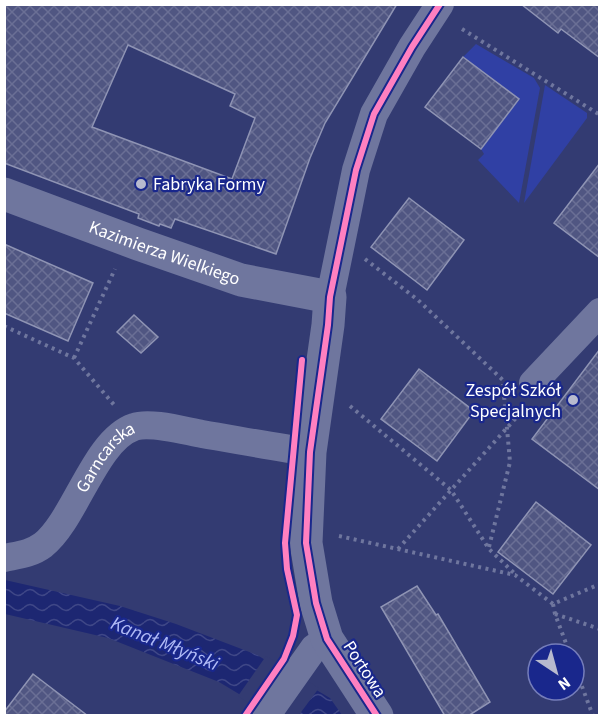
<svg xmlns="http://www.w3.org/2000/svg" width="604" height="720" font-family="'Source Sans 3',sans-serif">
	<defs>
		<pattern id="water-waves" width="16" height="10" patternUnits="userSpaceOnUse" patternTransform="scale(1.5)"><rect width="16" height="10" fill="#1d2772"/><path d="M0 5q4-4 8 0t8 0" fill="none" stroke="#3f4787"/></pattern>
		<pattern id="building-cross-hatch" width="8" height="8" patternUnits="userSpaceOnUse" patternTransform="scale(1.5)"><rect width="8" height="8" fill="#505682"/><path d="M0 0l8 8M0 8l8-8" fill="none" stroke="#6a6f95"/></pattern>
	</defs>
	<rect width="100%" height="100%" fill="#333b72"/>
	<g fill="#3040a4">
		<polygon points="476,44 534,78 540,88 519,203 478,160 484,154 481,149 518,99 463,57"/>
		<polygon points="545,85 587,113 587,118 524,203"/>
	</g>
	<polygon fill="url(#water-waves)" points="5,580 120,606 176,624 257,655 330,698 342,715 274,715 219,682 108,638 5,614"/>
	<polygon fill="#333b72" points="266,656 319,688 299,715 268,716 238,696"/>
	<g fill="url(#building-cross-hatch)" stroke="#8f94b4" stroke-width="1.5" fill-rule="evenodd">
		<path d="M4,4H397L325,123L310,158L276,254L175,219L171,228L160,224L159,226L138,218L139,214L4,163ZM128,45L235,94L230,106L255,118L232,179L92,127Z"/>
		<polygon points="521,4 600,4 600,58 561,29 558,33"/>
		<polygon points="463,57 519,99 481,149 425,107"/>
		<polygon points="600,163 600,258 554,223"/>
		<polygon points="409,198 464,240 427,290 371,247"/>
		<polygon points="4,244 93,283 68,341 4,313"/>
		<polygon points="134,315 158,337 141,353 117,332"/>
		<polygon points="600,349 600,490 532,439"/>
		<polygon points="419,369 474,411 437,461 381,419"/>
		<polygon points="536,502 591,545 553,594 498,552"/>
		<polygon points="417,586 436,615 438,614 490,702 468,716 445,716 381,607"/>
		<polygon points="33,674 88,716 4,716 4,712"/>
	</g>
	<g fill="none" stroke-linecap="round" stroke-linejoin="round">
		<g stroke="#6f769e" stroke-width="4" stroke-dasharray="3 4.5" stroke-linecap="butt">
			<polyline points="462,29 600,115"/>
			<polyline points="365,259 418,300 506,383"/>
			<polyline points="4,326 74,358 115,406"/>
			<polyline points="74,358 115,269"/>
			<polyline points="350,406 451,490 489,549 514,573"/>
			<polyline points="339,536 515,575 553,604 600,584"/>
			<polyline points="489,547 510,462 503,384"/>
			<polyline points="398,549 524,409"/>
			<polyline points="553,604 555,614 570,654"/>
			<polyline points="555,614 600,629"/>
			<polyline points="574,665 593,716"/>
		</g>
		<g stroke="#6f769e" stroke-width="28">
			<polyline points="330,297 356,170 374,114 412,47 440,4"/>
			<polyline points="533,383 600,312"/>
			<path id="s1" d="M4,558C18,555 31,554 43,545C75,520 95,440 134,427C150,421 185,431 202,434C238,440 274,447 310,452"/>
			<polyline points="266,716 314,648 327,639"/>
		</g>
		<path stroke="#6f769e" stroke-width="33" id="s2" d="M4,194L138,244L241,280L330,297L328,325L310,452L306,543L316,603L327,639L377,716"/>
		<g stroke="#19278c" stroke-width="10">
			<g id="cycleway">
				<polyline points="245,716 284,659 293,636 297,615 287,569 285,543 302,360"/>
				<polyline points="377,716 327,639 316,603 306,543 310,452 328,325 330,297 356,170 374,114 412,47 440,4"/>
			</g>
		</g>
		<use href="#cycleway" stroke="#ff80c0" stroke-width="6"/>
	</g>
	<g fill="#b8bace" stroke="#19278c" stroke-width="2">
		<circle cx="141" cy="184" r="6"/>
		<circle cx="573" cy="400" r="6"/>
	</g>
	<g text-anchor="middle" stroke-width="4.5" stroke-linejoin="round" paint-order="stroke">
		<g font-size="18" fill="#fff" stroke="#19278c" text-anchor="start">
			<text x="153" y="190">Fabryka Formy</text>
			<text x="561" y="396" text-anchor="end">Zespół Szkół<tspan x="561" dy="21">Specjalnych</tspan></text>
		</g>
		<g font-size="18" fill="#fff" stroke="#19278c">
			<text dy="6" stroke="none"><textPath href="#s2" startOffset="171">Kazimierza Wielkiego</textPath></text>
			<text dy="6" stroke="none"><textPath href="#s1" startOffset="150">Garncarska</textPath></text>
			<text transform="translate(365 669) rotate(57)" y="6">Portowa</text>
		</g>
		<g font-size="20" font-style="italic" fill="#b0baf5" stroke="#19278c">
			<text transform="translate(165 643) rotate(22)" y="7">Kanał Młyński</text>
		</g>
	</g>
	<rect width="604" height="720" fill="none" stroke="#ffffff" stroke-width="12"/>
	<g transform="translate(556 672) rotate(144)"><circle r="28" fill="#19278c" stroke="#757dba" stroke-width="1.5"/>
	<path d="M0-4.5L10 22L0 15L-10 22Z" fill="#b8bace"/>
	<text y="-9" font-size="16" font-weight="bold" text-anchor="middle" fill="#ffffff">N</text>
	</g>
</svg>
